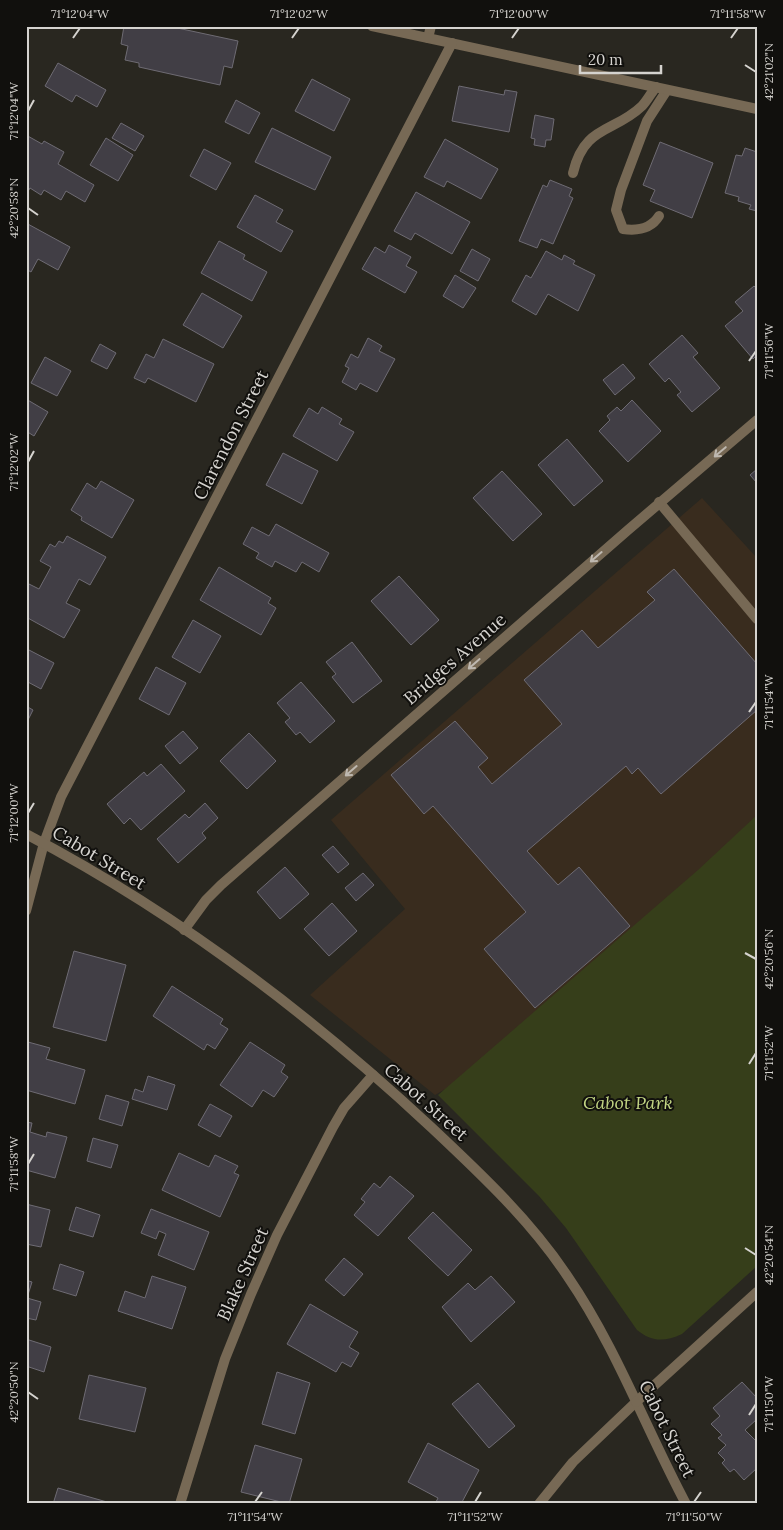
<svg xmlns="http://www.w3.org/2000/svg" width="783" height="1530" font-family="Lora,serif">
	<rect width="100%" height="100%" fill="#292720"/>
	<polygon fill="#392c1e" points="702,498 757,558 757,855 546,1032 435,1095 310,995 405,909 331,820"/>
	<path fill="#363e1a" d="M757,815V1266L682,1334C664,1342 652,1342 637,1330L566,1228L539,1196L438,1095L698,870Z"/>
	<g fill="#413e45" stroke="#6e6b73">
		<polygon points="124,26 168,26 238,41 232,68 224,66 220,85 139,67 139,63 125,60 128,46 121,44"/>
		<polygon points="58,63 106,90 97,107 76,95 72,102 45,86"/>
		<polygon points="312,79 350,99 334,131 295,111"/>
		<polygon points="459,86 504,95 505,90 517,92 509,132 452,121"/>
		<polygon points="236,100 260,113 249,134 225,122"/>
		<polygon points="535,115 554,119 551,140 546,140 545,147 534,145 535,139 531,138"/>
		<polygon points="121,123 144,136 135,151 112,138"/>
		<polygon points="272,128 331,157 315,190 255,162"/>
		<polygon points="26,135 42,144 44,141 64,152 58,164 94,185 85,202 66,191 61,200 44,190 41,195 30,188 26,195"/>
		<polygon points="106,138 133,155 118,181 90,165"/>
		<polygon points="445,139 498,169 481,199 447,181 444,187 424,177"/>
		<polygon points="660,142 713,163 692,218 650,201 655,190 643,185"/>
		<polygon points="745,148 757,152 757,211 749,209 751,205 738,201 739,197 725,193 736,155 742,156"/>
		<polygon points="204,149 231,163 216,190 190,176"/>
		<polygon points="550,180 572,189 569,196 573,198 553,244 541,239 537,248 519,241 543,185 547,187"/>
		<polygon points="416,192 470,222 452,254 415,233 411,240 394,231"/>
		<polygon points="255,195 283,210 276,222 293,231 281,252 237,227"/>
		<polygon points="26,223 70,247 58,270 38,259 31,272 26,269"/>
		<polygon points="219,241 245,255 243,259 267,272 252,301 201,273"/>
		<polygon points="389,245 411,257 406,266 417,272 405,293 362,269 375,247 385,253"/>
		<polygon points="472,249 490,259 478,281 460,271"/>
		<polygon points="546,251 562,260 564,255 575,261 573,264 595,275 578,311 548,294 536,315 512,301 526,275 531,278"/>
		<polygon points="455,275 476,288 463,308 443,296"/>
		<polygon points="754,286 757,289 757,355 753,359 725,326 743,311 735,302"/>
		<polygon points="202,293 242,316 223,348 183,325"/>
		<polygon points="682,335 698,353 693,357 720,388 692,412 677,395 681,392 669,378 665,382 649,364"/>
		<polygon points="368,338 382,346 379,351 395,359 377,392 360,383 356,390 342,382 349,368 345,366 351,354 358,358"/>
		<polygon points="163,339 214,364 196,402 148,378 145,383 134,378 146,354 154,358"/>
		<polygon points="100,344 116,353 107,369 91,361"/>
		<polygon points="45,357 71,371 57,396 31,383"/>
		<polygon points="623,364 635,378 615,395 603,380"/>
		<polygon points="26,399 48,412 34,436 26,431"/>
		<polygon points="632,400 661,431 628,462 599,431 610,420 607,416 617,407 621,411"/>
		<polygon points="322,407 342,419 339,424 354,432 337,461 293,436 309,408 318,414"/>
		<polygon points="567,439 603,481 574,506 538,465"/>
		<polygon points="283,453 318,471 302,504 266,485"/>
		<polygon points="757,469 757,483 750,475"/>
		<polygon points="502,471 542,514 513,541 473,498"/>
		<polygon points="101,481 134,500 112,538 81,520 82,517 71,510 87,483 96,489"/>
		<polygon points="276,524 329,553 319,572 302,562 296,572 275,561 272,567 256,558 259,553 243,544 252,527 269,536"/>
		<polygon points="67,536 106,557 90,585 79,579 66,603 80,610 64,638 26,617 26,590 29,584 39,589 51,567 40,561 50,544 55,547 59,541 63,543"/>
		<polygon points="219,567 271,598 268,603 276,608 261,635 200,600"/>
		<polygon points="674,569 757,664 757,710 661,794 638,768 632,774 626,766 527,851 558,885 579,867 630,926 535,1008 484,949 526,912 433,806 424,814 391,775 455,721 488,758 478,767 492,784 562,724 524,680 582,630 598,648 655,600 647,592"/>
		<polygon points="399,576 439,620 411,645 371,601"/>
		<polygon points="193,620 221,636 200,673 172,657"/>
		<polygon points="352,642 382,681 353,703 332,677 336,674 326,662"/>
		<polygon points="29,650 54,663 41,689 26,681 26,654"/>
		<polygon points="156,667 186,683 169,715 139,699"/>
		<polygon points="301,682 335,721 310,743 300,732 296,735 285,722 290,718 277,703"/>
		<polygon points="26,706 33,710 26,724"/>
		<polygon points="183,731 198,748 180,764 165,746"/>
		<polygon points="249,733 276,761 247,789 220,761"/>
		<polygon points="161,764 185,791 141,830 130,818 124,824 107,804 144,772 147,776"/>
		<polygon points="205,803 218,818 202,833 206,838 178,863 157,839 185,814 189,818"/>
		<polygon points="333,846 349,864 338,873 322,855"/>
		<polygon points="285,867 309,894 280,919 257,892"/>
		<polygon points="363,873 374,885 356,901 345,888"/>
		<polygon points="332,903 357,931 329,956 304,929"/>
		<polygon points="74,951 126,965 106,1041 53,1027"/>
		<polygon points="172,986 223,1019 220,1024 228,1029 215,1049 207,1044 204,1050 153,1016"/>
		<polygon points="28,1042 50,1048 46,1059 85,1070 75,1104 26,1090"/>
		<polygon points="250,1042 285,1065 281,1072 288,1077 274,1097 263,1090 252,1107 220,1085"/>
		<polygon points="148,1076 175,1085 167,1110 132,1099 135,1089 143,1092"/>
		<polygon points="106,1095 129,1102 122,1126 99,1119"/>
		<polygon points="210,1104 232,1116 220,1137 198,1125"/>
		<polygon points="26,1122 32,1123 30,1132 46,1137 47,1132 67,1137 55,1178 26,1170"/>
		<polygon points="93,1138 118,1145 111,1168 87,1161"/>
		<polygon points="179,1153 209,1167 215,1155 238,1166 234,1173 239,1175 220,1217 162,1190"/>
		<polygon points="390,1176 414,1196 378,1236 354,1215 365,1202 361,1199 374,1183 380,1188"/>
		<polygon points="26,1204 50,1210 41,1247 26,1244"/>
		<polygon points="76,1207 100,1215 93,1237 69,1230"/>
		<polygon points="151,1209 209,1232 194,1270 158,1255 166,1234 159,1231 156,1239 141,1233"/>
		<polygon points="433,1212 472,1250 448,1276 408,1238"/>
		<polygon points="344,1258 363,1274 344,1296 325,1280"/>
		<polygon points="60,1264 84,1272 76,1296 53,1289"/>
		<polygon points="152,1276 186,1287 172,1329 118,1311 125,1291 145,1298"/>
		<polygon points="491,1276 515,1302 471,1342 442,1307 468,1283 475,1290"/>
		<polygon points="26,1280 32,1282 27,1298 41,1302 36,1320 26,1318"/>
		<polygon points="310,1304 358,1332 349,1347 359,1353 351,1367 342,1362 336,1372 287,1344"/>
		<polygon points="26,1339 51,1347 44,1372 26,1366"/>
		<polygon points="277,1372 310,1383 295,1434 262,1424"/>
		<polygon points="89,1375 146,1388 135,1432 79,1419"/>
		<polygon points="742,1382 757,1398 757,1419 745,1430 757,1442 757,1468 744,1480 734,1469 730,1472 722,1463 725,1460 718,1453 726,1445 718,1438 722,1435 711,1424 720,1416 713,1408"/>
		<polygon points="478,1383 515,1426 489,1448 452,1404"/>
		<polygon points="428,1443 479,1470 461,1504 435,1504 438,1498 408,1482"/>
		<polygon points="255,1445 302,1459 289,1504 241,1492"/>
		<polygon points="58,1488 114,1504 53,1504"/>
	</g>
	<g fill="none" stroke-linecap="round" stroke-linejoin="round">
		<g stroke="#776955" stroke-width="10">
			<polyline points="428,38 431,26"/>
			<path d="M573,173C584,125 614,133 642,106C647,101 651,93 656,87"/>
			<path d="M659,216C651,229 637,231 623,229L616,210L621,190L647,121L667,90"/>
		</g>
		<g stroke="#776955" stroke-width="10">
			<polyline points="372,26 757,109"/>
			<polyline points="659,502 757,619"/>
			<polyline points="26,911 44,843 61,797 452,43"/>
			<polyline points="184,930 206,900 221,885 628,530 757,420"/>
			<polyline points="180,1504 225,1359 251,1294 277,1235 333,1127 344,1108 373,1075"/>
			<polyline points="539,1504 573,1462 636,1402"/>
		</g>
		<g stroke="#776955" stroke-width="10">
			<path d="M26,834C173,911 311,1015 432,1128C481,1174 531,1221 568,1277C616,1347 646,1429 686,1504"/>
			<polyline points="636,1402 757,1292"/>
		</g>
	</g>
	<defs><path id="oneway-shaft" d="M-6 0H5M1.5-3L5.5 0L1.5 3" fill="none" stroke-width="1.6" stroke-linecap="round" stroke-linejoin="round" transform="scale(1.25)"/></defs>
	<g stroke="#beb8b0">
		<use href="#oneway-shaft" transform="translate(720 452) rotate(140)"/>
		<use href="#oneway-shaft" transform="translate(596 557) rotate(139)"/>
		<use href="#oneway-shaft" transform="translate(474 664) rotate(139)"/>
		<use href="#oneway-shaft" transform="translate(351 771) rotate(139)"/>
	</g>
	<path fill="none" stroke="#d5d3cf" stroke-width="2" d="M73,38L80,28M292,38L299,28M512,38L519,28M731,38L738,28M745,65L756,72M28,111L34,100M28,208L38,215M749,361L756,351M28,462L34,451M749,712L756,702M28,813L34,803M745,953L756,959M749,1064L756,1053M28,1164L34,1154M745,1248L756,1255M28,1392L38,1399M749,1415L756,1404M255,1502L262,1492M475,1502L481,1492M694,1502L701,1492"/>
	<g text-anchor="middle" stroke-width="4" stroke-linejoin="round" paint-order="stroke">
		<g font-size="18" fill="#d5d3cf" stroke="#11100d">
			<text transform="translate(231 435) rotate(-63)" y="6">Clarendon Street</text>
			<text transform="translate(455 659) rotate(-41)" y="6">Bridges Avenue</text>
			<text transform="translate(99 858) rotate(31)" y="6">Cabot Street</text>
			<text transform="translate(426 1102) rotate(42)" y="6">Cabot Street</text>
			<text transform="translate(243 1274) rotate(-66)" y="6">Blake Street</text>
			<text transform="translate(667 1429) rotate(64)" y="6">Cabot Street</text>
		</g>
		<g font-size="18" font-style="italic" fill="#c2d583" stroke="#11100d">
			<text x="628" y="1109">Cabot Park</text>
		</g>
	</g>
	<rect width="783" height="1530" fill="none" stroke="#11100d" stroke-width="55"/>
	<path d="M580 65v8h81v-8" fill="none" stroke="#d5d3cf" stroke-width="2.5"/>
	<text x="588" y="65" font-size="15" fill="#d5d3cf" stroke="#11100d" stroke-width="4" paint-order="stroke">20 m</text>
	<rect x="28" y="28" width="728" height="1474" fill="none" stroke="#d5d3cf" stroke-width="2"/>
	<g font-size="12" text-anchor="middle" fill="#d5d3cf">
		<text x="80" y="18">71°12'04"W</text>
		<text x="299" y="18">71°12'02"W</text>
		<text x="519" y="18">71°12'00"W</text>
		<text x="738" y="18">71°11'58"W</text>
		<text transform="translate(769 72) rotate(-90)" y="4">42°21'02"N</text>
		<text transform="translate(14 111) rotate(-90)" y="4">71°12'04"W</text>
		<text transform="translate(14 208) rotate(-90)" y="4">42°20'58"N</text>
		<text transform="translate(769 351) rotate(-90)" y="4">71°11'56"W</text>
		<text transform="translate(14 462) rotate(-90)" y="4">71°12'02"W</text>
		<text transform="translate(769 702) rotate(-90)" y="4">71°11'54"W</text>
		<text transform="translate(14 813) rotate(-90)" y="4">71°12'00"W</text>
		<text transform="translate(769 959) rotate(-90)" y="4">42°20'56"N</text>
		<text transform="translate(769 1053) rotate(-90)" y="4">71°11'52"W</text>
		<text transform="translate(14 1164) rotate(-90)" y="4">71°11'58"W</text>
		<text transform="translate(769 1255) rotate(-90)" y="4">42°20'54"N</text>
		<text transform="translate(14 1392) rotate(-90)" y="4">42°20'50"N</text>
		<text transform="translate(769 1404) rotate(-90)" y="4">71°11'50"W</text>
		<text x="255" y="1521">71°11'54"W</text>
		<text x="475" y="1521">71°11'52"W</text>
		<text x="694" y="1521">71°11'50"W</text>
	</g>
</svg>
